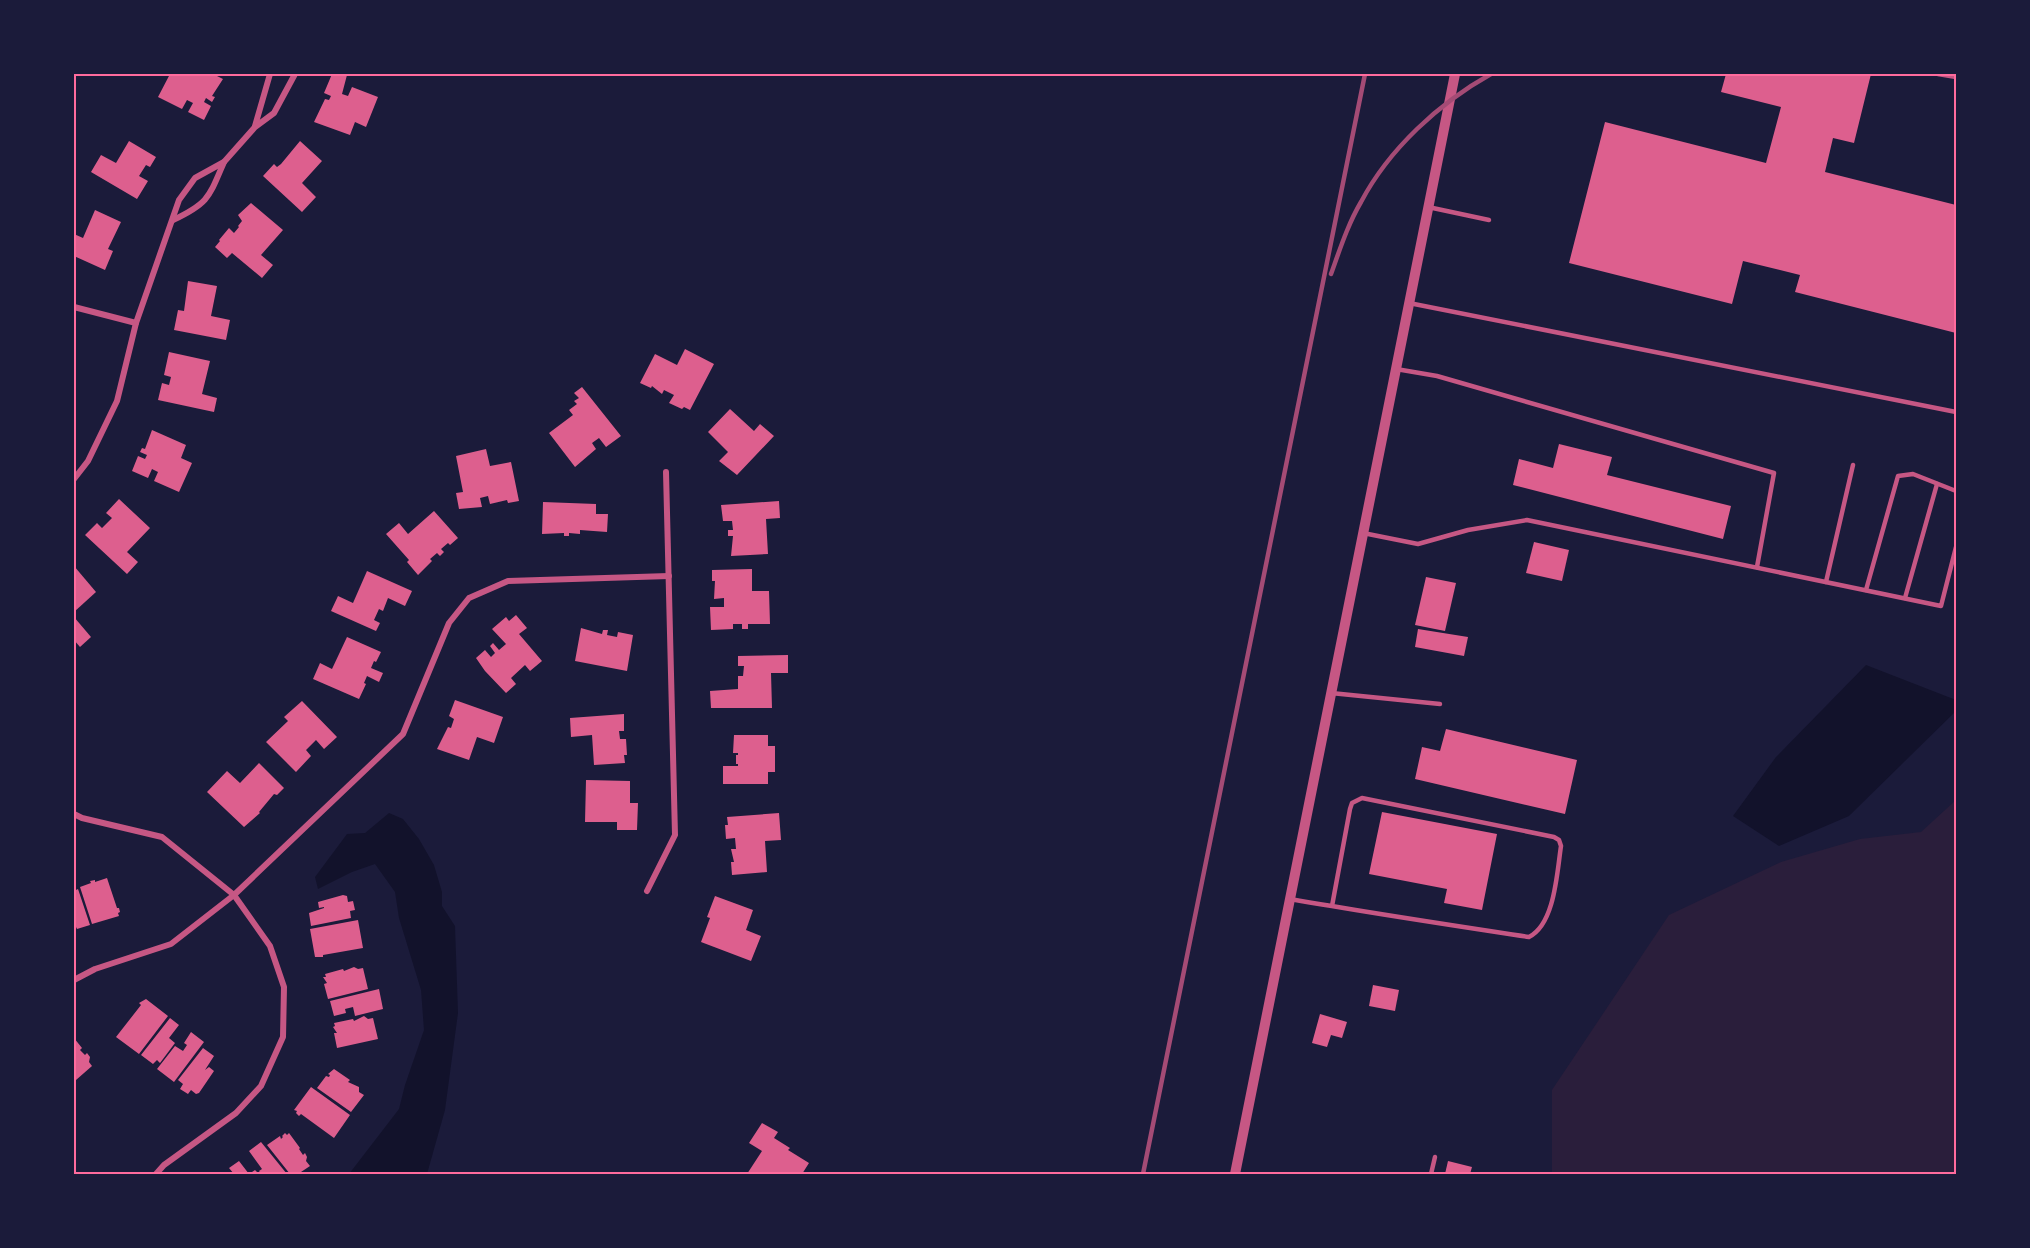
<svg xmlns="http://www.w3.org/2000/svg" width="2030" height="1248" font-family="Overpass,sans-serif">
	<rect width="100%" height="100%" fill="#1b1b3a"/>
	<polygon fill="#2a1e3b" points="1956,800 1956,1174 1552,1174 1552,1090 1669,915 1781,862 1860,839 1921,832"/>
	<g fill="#12122b">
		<polygon points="1866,665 1956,700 1956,711 1849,816 1779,846 1733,816 1776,757"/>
		<polygon points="389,813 403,819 419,839 434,865 442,892 442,906 455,926 458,1013 445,1110 427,1174 349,1174 399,1109 405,1085 424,1030 421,990 399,918 395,892 375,864 352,872 318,889 315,877 347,834 365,833"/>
	</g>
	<g fill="#dd5f8e">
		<polygon points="170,74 213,74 223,79 212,96 215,97 212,102 206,98 204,102 211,106 204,120 188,112 193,103 187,100 182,109 158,97"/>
		<polygon points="332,74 347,75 342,94 348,96 352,87 378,97 366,127 355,122 350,135 314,122 325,99 329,100 331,96 324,93"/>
		<polygon points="1726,74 1871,74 1854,143 1833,138 1825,172 1956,205 1956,333 1795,292 1800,275 1743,261 1732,304 1569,263 1605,122 1766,163 1781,107 1721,92"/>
		<polygon points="129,141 156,157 150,167 146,165 139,176 148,181 137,199 91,172 101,155 116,163"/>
		<polygon points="300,141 322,161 302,183 316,197 302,212 263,176 274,164 277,167 281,164"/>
		<polygon points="251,203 283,230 261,255 273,265 262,278 232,253 227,258 215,247 220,241 219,240 229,228 234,233 239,227 238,226 242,221 238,215"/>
		<polygon points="95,210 121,222 108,249 113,251 105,270 74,256 74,234 83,238"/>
		<polygon points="188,281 217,286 211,316 230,320 226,340 174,330 178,310 184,311"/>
		<polygon points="685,349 714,364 690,410 684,407 682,409 669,403 674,395 664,390 662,394 652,386 651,388 640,383 655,354 677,365"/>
		<polygon points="169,352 210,361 202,394 217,398 214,412 158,400 162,383 169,385 171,377 164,375"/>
		<polygon points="582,387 621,436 606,447 599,438 592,443 596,449 575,467 549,433 573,415 569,410 577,404 574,401 579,398 574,393"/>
		<polygon points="730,409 754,431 760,424 774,436 737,475 719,461 728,452 708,432"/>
		<polygon points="152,430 186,445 181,458 192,463 179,492 154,481 158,472 152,469 148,478 132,471 138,456 145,459 147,455 140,452 142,448 145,449"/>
		<polygon points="1559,444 1612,457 1607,475 1731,506 1723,539 1513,485 1519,459 1553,468"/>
		<polygon points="486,449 490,466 511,462 519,501 508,503 507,500 490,504 488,496 480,498 482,507 459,509 456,493 463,492 456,456"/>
		<polygon points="119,499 150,528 127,552 138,562 127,574 85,535 97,523 102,528 112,518 106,513"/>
		<polygon points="779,501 780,518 766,519 768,554 731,556 733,536 728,536 728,530 733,530 732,521 723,521 721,505"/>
		<polygon points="543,502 596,504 596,514 608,514 607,532 580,530 580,534 569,533 569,536 564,536 564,533 542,534"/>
		<polygon points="434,511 458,538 450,545 448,543 441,549 444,552 440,556 437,553 430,559 432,561 418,575 407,562 409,560 386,534 399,523 408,534"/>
		<polygon points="1534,542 1569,550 1562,581 1526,573"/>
		<polygon points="74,566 96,592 74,612"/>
		<polygon points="752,569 752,591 769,591 770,624 748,624 748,629 742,629 742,624 733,624 733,629 711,630 710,607 724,607 724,598 714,599 715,581 712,581 712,570"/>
		<polygon points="367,571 412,591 405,606 388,598 383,611 379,609 374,620 380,623 376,631 331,611 338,596 353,603"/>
		<polygon points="1426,577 1456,583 1445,631 1415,625"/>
		<polygon points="516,615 527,628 519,634 542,661 530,671 525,665 511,678 516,684 506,693 485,671 476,658 485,650 491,657 495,653 490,646 493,643 499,650 506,644 492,629 506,617 509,621"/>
		<polygon points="74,617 91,637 80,647 74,640"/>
		<polygon points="581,628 602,634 603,630 608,630 607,635 617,637 618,632 633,635 627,671 575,661"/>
		<polygon points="1418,629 1468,637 1464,656 1415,647"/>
		<polygon points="347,637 381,652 376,662 374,661 371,668 383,673 379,682 367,676 364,683 366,684 359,699 313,679 320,663 332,669"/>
		<polygon points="788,655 788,673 771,673 772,708 711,708 710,691 738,689 738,676 743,676 744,666 738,666 738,656"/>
		<polygon points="455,700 503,717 494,743 477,737 469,760 437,749 448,727 451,728 454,719 449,716"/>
		<polygon points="302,701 337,737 324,749 316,740 306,750 311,756 296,772 266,742 288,721 284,717"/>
		<polygon points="624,714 624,731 619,731 620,739 626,739 627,755 624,755 625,763 594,765 592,735 571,737 570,718"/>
		<polygon points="1446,729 1577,760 1565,814 1415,779 1422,747 1440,751"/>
		<polygon points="734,735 768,735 768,746 775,746 775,772 768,772 768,784 723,784 723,766 738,766 738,764 736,764 736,755 738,755 738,753 733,753"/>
		<polygon points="259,763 284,788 277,795 274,794 259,812 260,813 244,827 207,792 227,771 240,783"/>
		<polygon points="586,780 630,781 630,803 638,803 637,830 617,830 617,822 585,822"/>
		<polygon points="1382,812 1497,834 1482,910 1444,903 1447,889 1369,874"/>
		<polygon points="779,813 781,840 765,841 767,872 732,875 731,862 734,862 731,849 736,849 735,838 726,839 725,825 728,825 727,817"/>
		<polygon points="107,878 117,908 119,908 120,912 118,913 119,916 92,924 80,887 91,883 90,881 95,880 95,882"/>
		<polygon points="78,889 90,925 77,929 74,923 74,891"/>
		<polygon points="343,895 347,896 348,902 353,901 355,910 350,911 351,918 311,926 309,913 324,908 324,907 319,908 318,902"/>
		<polygon points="715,896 753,910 746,930 761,936 751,961 701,942 710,918 707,917"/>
		<polygon points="358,920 363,948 323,955 323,957 315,957 310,929"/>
		<polygon points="354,967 358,969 363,968 368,989 328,999 324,984 327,983 323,977 326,977 325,974 343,969 344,971"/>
		<polygon points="1373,985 1399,990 1395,1011 1369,1006"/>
		<polygon points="379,989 383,1009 355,1016 353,1007 345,1009 346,1013 334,1016 330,1001"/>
		<polygon points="146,999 168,1016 139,1054 116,1037 141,1005 139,1003"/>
		<polygon points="1320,1014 1347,1022 1342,1038 1331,1035 1327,1047 1312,1043"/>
		<polygon points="364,1016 368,1019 373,1018 378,1039 337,1048 334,1033 337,1033 333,1027 335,1026 334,1023 353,1019 354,1021"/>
		<polygon points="170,1018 179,1025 169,1038 175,1043 160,1063 157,1060 153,1064 141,1055"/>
		<polygon points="191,1032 204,1042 174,1082 157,1069 175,1046 183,1051 187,1045 184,1043"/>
		<polygon points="74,1038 82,1048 80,1050 85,1055 87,1053 90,1057 89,1062 92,1066 76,1080 74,1076"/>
		<polygon points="203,1048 214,1056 205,1070 209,1067 214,1071 199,1093 196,1094 191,1090 188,1094 180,1089 183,1084 178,1080"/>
		<polygon points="334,1069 350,1080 348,1082 359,1087 359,1092 364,1095 351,1112 317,1088 326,1076 329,1077 330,1075 328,1074"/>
		<polygon points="311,1087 350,1115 334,1138 301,1114 299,1116 296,1113 297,1111 294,1110"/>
		<polygon points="762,1123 778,1132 774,1138 790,1148 788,1150 809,1163 802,1174 747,1174 762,1151 749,1143"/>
		<polygon points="285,1133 287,1135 289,1133 300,1148 299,1149 303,1155 305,1153 307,1157 306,1161 310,1166 298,1174 290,1174 267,1145 280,1136 281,1139 283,1137 282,1136"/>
		<polygon points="261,1142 287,1174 261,1174 259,1171 262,1169 249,1151"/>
		<polygon points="239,1161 249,1174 255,1170 259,1174 234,1174 229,1168"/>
		<polygon points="1448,1161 1472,1167 1470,1174 1445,1174"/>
	</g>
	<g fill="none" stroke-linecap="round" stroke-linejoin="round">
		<g stroke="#c65784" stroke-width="4.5">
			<polyline points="1938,74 1956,77"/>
			<polyline points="1428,207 1489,220"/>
			<polyline points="1409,303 1956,412"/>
			<polyline points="1396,369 1437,376 1774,473 1757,567"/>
			<polyline points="1363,533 1418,544 1468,530 1527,520 1941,606 1956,547"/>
			<polyline points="1826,582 1853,465"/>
			<polyline points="1866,590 1898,476 1913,474 1956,491"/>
			<polyline points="1905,598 1937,484"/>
			<polyline points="1331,693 1440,704"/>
			<path d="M1290,899C1370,913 1450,925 1529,937C1555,924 1557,872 1561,846L1559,840L1554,837L1362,798L1352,803L1350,809L1332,906"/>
			<polyline points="1431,1174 1435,1157"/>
		</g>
		<g stroke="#c65784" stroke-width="6">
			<polyline points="255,126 270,74"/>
			<path d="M173,220C209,203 209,197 224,162"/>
			<polyline points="74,307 136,323"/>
			<polyline points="74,479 88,461 117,401 136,323 179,200 195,178 224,162 255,127 274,113 295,74"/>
			<polyline points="74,814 82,818 162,837 234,895 270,946 284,987 283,1037 261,1086 236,1113 164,1165 156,1174"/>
			<polyline points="647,891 675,835 666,472"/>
			<polyline points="74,980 95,969 171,944 234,895 403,734 449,623 469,598 508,581 669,576"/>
		</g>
		<polyline stroke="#c65784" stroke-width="10" points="1235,1174 1455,74"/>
		<g stroke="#a44b75" stroke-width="4.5">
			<path d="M1331,274C1340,249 1348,224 1361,202C1389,149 1439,103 1491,74"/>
			<polyline points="1143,1174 1365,74"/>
		</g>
	</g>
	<rect width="2030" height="1248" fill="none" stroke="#1b1b3a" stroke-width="150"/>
	<rect x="75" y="75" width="1880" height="1098" fill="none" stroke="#ff6b9d" stroke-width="2"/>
</svg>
